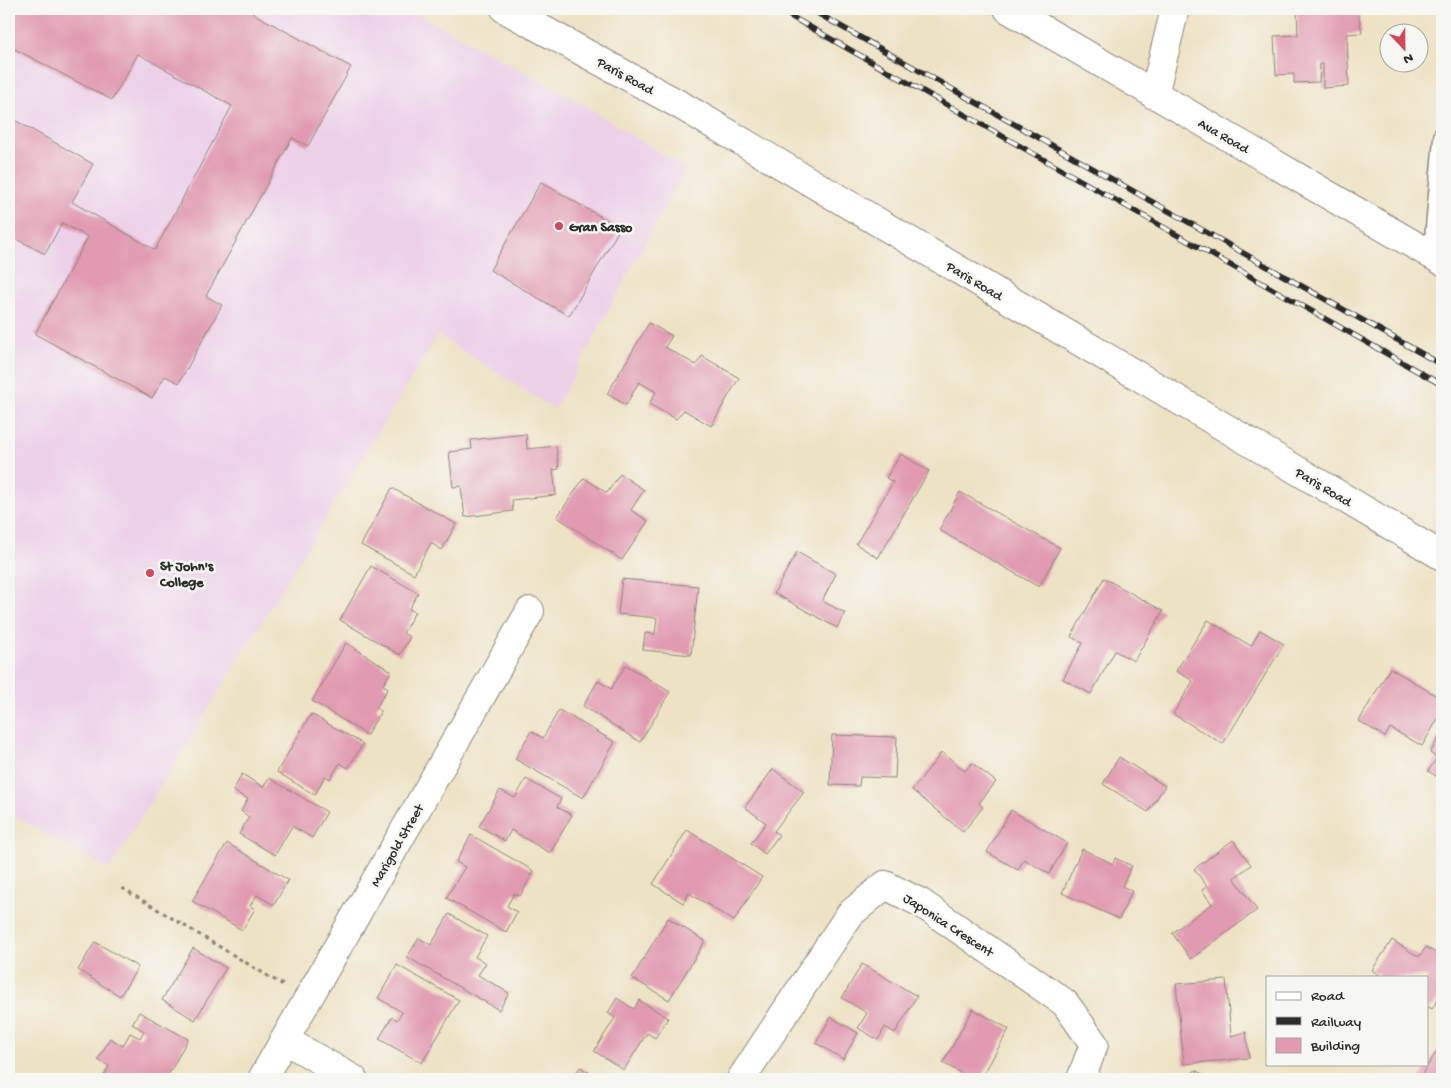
<svg xmlns="http://www.w3.org/2000/svg" width="1451" height="1088" font-family="'Gochi Hand',sans-serif">
	<rect width="100%" height="100%" fill="#f6f6f2"/>
	<filter id="ink" filterUnits="userSpaceOnUse"><feTurbulence type="fractalNoise" baseFrequency=".02" numOctaves="2"/><feDisplacementMap in="SourceGraphic" scale="10" xChannelSelector="R" yChannelSelector="G"/><feConvolveMatrix kernelMatrix="1 2 1 2 8 2 1 2 1" color-interpolation-filters="sRGB"/></filter>
	<filter id="wash" filterUnits="userSpaceOnUse"><feTurbulence type="fractalNoise" baseFrequency=".0096" numOctaves="4" result="noise"/><feDisplacementMap in="SourceGraphic" scale="20" xChannelSelector="R" yChannelSelector="G"/><feGaussianBlur stdDeviation="1.12" result="paint"/><feColorMatrix in="noise" values="0 0 0 0 0 0 0 0 0 0 0 0 0 0 0 0 0 1.4 0 .05"/><feComposite in="paint" operator="in"/></filter>
	<g filter="url(#wash)">
		<rect width="100%" height="100%" fill="#eee2c4"/>
		<polygon fill="#edd1e9" points="9,9 409,9 581,103 685,169 555,410 438,335 109,870 9,812"/>
		<g id="blocks">
			<g fill="#e19ab1">
				<polygon points="9,9 245,9 351,67 308,146 292,138 206,296 222,305 179,383 165,376 152,398 35,334 88,237 62,223 45,254 9,235 9,117 93,164 72,202 155,250 232,106 138,54 112,100 9,46"/>
				<polygon points="1297,9 1361,9 1361,12 1358,12 1362,33 1347,34 1349,86 1323,88 1323,64 1320,64 1319,82 1294,83 1294,74 1276,75 1274,36 1298,35"/>
				<polygon points="541,182 620,228 569,316 490,270"/>
				<polygon points="649,323 672,336 665,347 696,365 702,356 739,378 711,426 684,410 676,419 649,404 656,392 639,382 626,405 607,394"/>
				<polygon points="526,434 527,449 556,446 559,469 553,470 556,495 512,500 513,511 465,517 461,486 453,487 449,452 472,449 471,440"/>
				<polygon points="901,454 929,471 878,558 856,544 893,482 886,478"/>
				<polygon points="620,474 644,490 631,510 648,521 622,560 557,517 584,478 607,493"/>
				<polygon points="392,488 456,524 442,550 431,543 414,574 361,545"/>
				<polygon points="960,492 1060,548 1039,587 939,530"/>
				<polygon points="797,552 836,574 822,601 845,613 837,628 774,593"/>
				<polygon points="371,566 418,593 409,609 415,612 403,633 410,637 400,655 340,620"/>
				<polygon points="1104,578 1163,611 1134,661 1115,651 1091,694 1063,679 1083,643 1071,637"/>
				<polygon points="622,579 698,586 691,655 643,650 645,633 655,634 657,618 618,614"/>
				<polygon points="1208,620 1251,646 1260,630 1284,644 1223,744 1173,714 1193,681 1176,671"/>
				<polygon points="346,643 391,671 383,685 388,688 376,708 381,711 367,735 312,701"/>
				<polygon points="626,665 670,692 640,742 583,706 598,681 611,689"/>
				<polygon points="1390,668 1442,699 1442,712 1422,746 1390,728 1385,737 1359,721"/>
				<polygon points="559,710 615,742 583,798 515,759 531,731 543,738"/>
				<polygon points="311,714 363,744 348,768 340,763 330,779 325,776 315,795 277,772"/>
				<polygon points="1442,732 1442,780 1428,771 1437,758 1430,753"/>
				<polygon points="832,735 897,737 895,778 860,777 859,786 830,785"/>
				<polygon points="942,752 965,771 972,763 996,782 979,803 983,807 963,832 912,790"/>
				<polygon points="1119,757 1165,786 1148,812 1103,784"/>
				<polygon points="773,769 804,792 774,831 779,835 765,854 751,843 766,823 745,807"/>
				<polygon points="242,774 263,787 269,778 327,812 312,838 292,826 275,855 239,834 249,817 241,811 248,799 233,791"/>
				<polygon points="526,779 561,799 557,807 572,815 550,853 511,830 505,841 479,826 500,790 515,798"/>
				<polygon points="1011,810 1067,843 1049,874 1024,859 1018,870 987,852"/>
				<polygon points="687,830 762,877 734,921 689,893 683,903 653,884"/>
				<polygon points="471,835 534,871 520,896 514,893 507,906 517,912 506,932 446,898 465,867 456,862"/>
				<polygon points="1233,840 1251,865 1234,878 1257,910 1191,959 1172,933 1212,904 1202,890 1207,886 1194,869"/>
				<polygon points="227,843 288,880 274,905 257,895 250,906 255,909 242,930 192,901"/>
				<polygon points="1082,849 1113,864 1115,858 1132,866 1122,886 1132,891 1119,919 1062,893"/>
				<polygon points="449,914 487,936 475,957 486,963 478,975 509,993 499,1010 407,957 419,938 431,945"/>
				<polygon points="668,918 705,941 669,1000 632,978"/>
				<polygon points="1392,940 1419,957 1426,947 1442,957 1442,993 1432,1009 1427,1006 1427,977 1382,977 1372,970"/>
				<polygon points="95,942 138,967 120,996 78,970"/>
				<polygon points="193,948 226,968 195,1020 162,1000"/>
				<polygon points="862,964 917,996 895,1033 885,1027 878,1040 858,1028 867,1013 842,998"/>
				<polygon points="397,965 459,1000 422,1063 379,1039 392,1017 397,1020 402,1012 378,998"/>
				<polygon points="1226,980 1231,1036 1246,1032 1249,1058 1184,1064 1176,984"/>
				<polygon points="617,998 634,1009 639,1000 668,1018 655,1038 647,1033 624,1070 594,1051 615,1018 608,1013"/>
				<polygon points="973,1009 1009,1029 981,1079 972,1079 943,1063"/>
				<polygon points="139,1012 188,1039 166,1079 110,1079 104,1076 109,1066 98,1060 110,1038 123,1046 130,1033 140,1038 144,1031 132,1024"/>
				<polygon points="831,1017 858,1033 843,1059 816,1043"/>
				<polygon points="1442,1043 1442,1079 1419,1079"/>
				<polygon points="580,1067 600,1079 572,1079"/>
				<polygon points="1195,1070 1211,1079 1189,1079"/>
			</g>
		</g>
	</g>
	<g filter="url(#ink)">
		<use href="#blocks" fill-opacity="0" stroke="#8c8678" stroke-width="1"/>
		<g fill="none" stroke-linecap="round" stroke-linejoin="round">
			<g stroke="#8c8678" stroke-width="18">
				<polyline id="lane" points="1431,255 1442,134"/>
			</g>
			<g stroke="#8c8678" stroke-width="30">
				<g id="street">
					<polyline points="1154,95 1175,9"/>
					<polyline points="285,1040 353,1079"/>
					<polyline points="262,1079 530,611"/>
					<polyline points="741,1079 850,914 885,885 921,903 1065,1003 1094,1044 1081,1079"/>
				</g>
			</g>
			<g stroke="#8c8678" stroke-width="30">
				<g id="secondary">
					<polyline points="505,9 682,106 1442,556"/>
					<polyline points="1008,9 1442,261"/>
				</g>
			</g>
			<polyline stroke="#8c8678" stroke-width="3" stroke-dasharray="4 4" stroke-linecap="butt" points="122,888 283,985"/>
			<use href="#lane" stroke="#fff" stroke-width="15"/>
			<use href="#street" stroke="#fff" stroke-width="28"/>
			<use href="#secondary" stroke="#fff" stroke-width="28"/>
			<g stroke="#2b2b2b" stroke-width="5.5">
				<g id="rail">
					<polyline points="778,9 1442,385"/>
					<polyline points="810,9 1442,365"/>
				</g>
			</g>
			<use href="#rail" stroke="#f6f6f2" stroke-width="4" stroke-dasharray="11" stroke-linecap="butt"/>
		</g>
	</g>
	<g fill="#d1495b" stroke="#f6f6f2" stroke-width="2">
		<circle cx="559" cy="226" r="5"/>
		<circle cx="150" cy="573" r="5"/>
	</g>
	<g text-anchor="middle" stroke-width="5" stroke-linejoin="round" paint-order="stroke">
		<g font-size="14" fill="#2b2b2b" stroke="#f6f6f2">
			<text transform="translate(626 75) rotate(29)" y="5">Paris Road</text>
			<text transform="translate(1224 135) rotate(30)" y="5">Ava Road</text>
			<text transform="translate(975 280) rotate(31)" y="5">Paris Road</text>
			<text transform="translate(1324 486) rotate(31)" y="5">Paris Road</text>
			<text transform="translate(396 845) rotate(-60)" y="5">Marigold Street</text>
			<text transform="translate(949 924) rotate(33)" y="5">Japonica Crescent</text>
		</g>
		<g font-size="14" font-weight="bold" fill="#2b2b2b" stroke="#f6f6f2" text-anchor="start">
			<text x="569" y="231">Gran Sasso</text>
			<text x="160" y="570">St John's<tspan x="160" dy="16">College</tspan></text>
		</g>
	</g>
	<rect width="1451" height="1088" fill="none" stroke="#f6f6f2" stroke-width="30"/>
	<rect x="1266" y="976" width="162" height="90" fill="#f6f6f2" stroke="#a5a5a2"/>
	<rect x="1276" y="992" width="25" height="8" fill="#ffffff" stroke="#a5a5a2"/>
	<text x="1311" y="1000" font-size="15" fill="#2b2b2b">Road</text>
	<rect x="1276" y="1017" width="25" height="8" fill="#2b2b2b" stroke="#a5a5a2"/>
	<text x="1311" y="1026" font-size="15" fill="#2b2b2b">Railway</text>
	<rect x="1276" y="1038" width="25" height="15" fill="#e19ab1" stroke="#a5a5a2"/>
	<text x="1311" y="1050" font-size="15" fill="#2b2b2b">Building</text>
	<g transform="translate(1404 48) rotate(158)"><circle r="24" fill="#f6f6f2" stroke="#a5a5a2"/>
	<path d="M0-4L9 19L0 12L-9 19Z" fill="#d1495b"/>
	<text y="-8" font-size="14" font-weight="bold" text-anchor="middle" fill="#2b2b2b">N</text>
	</g>
</svg>
